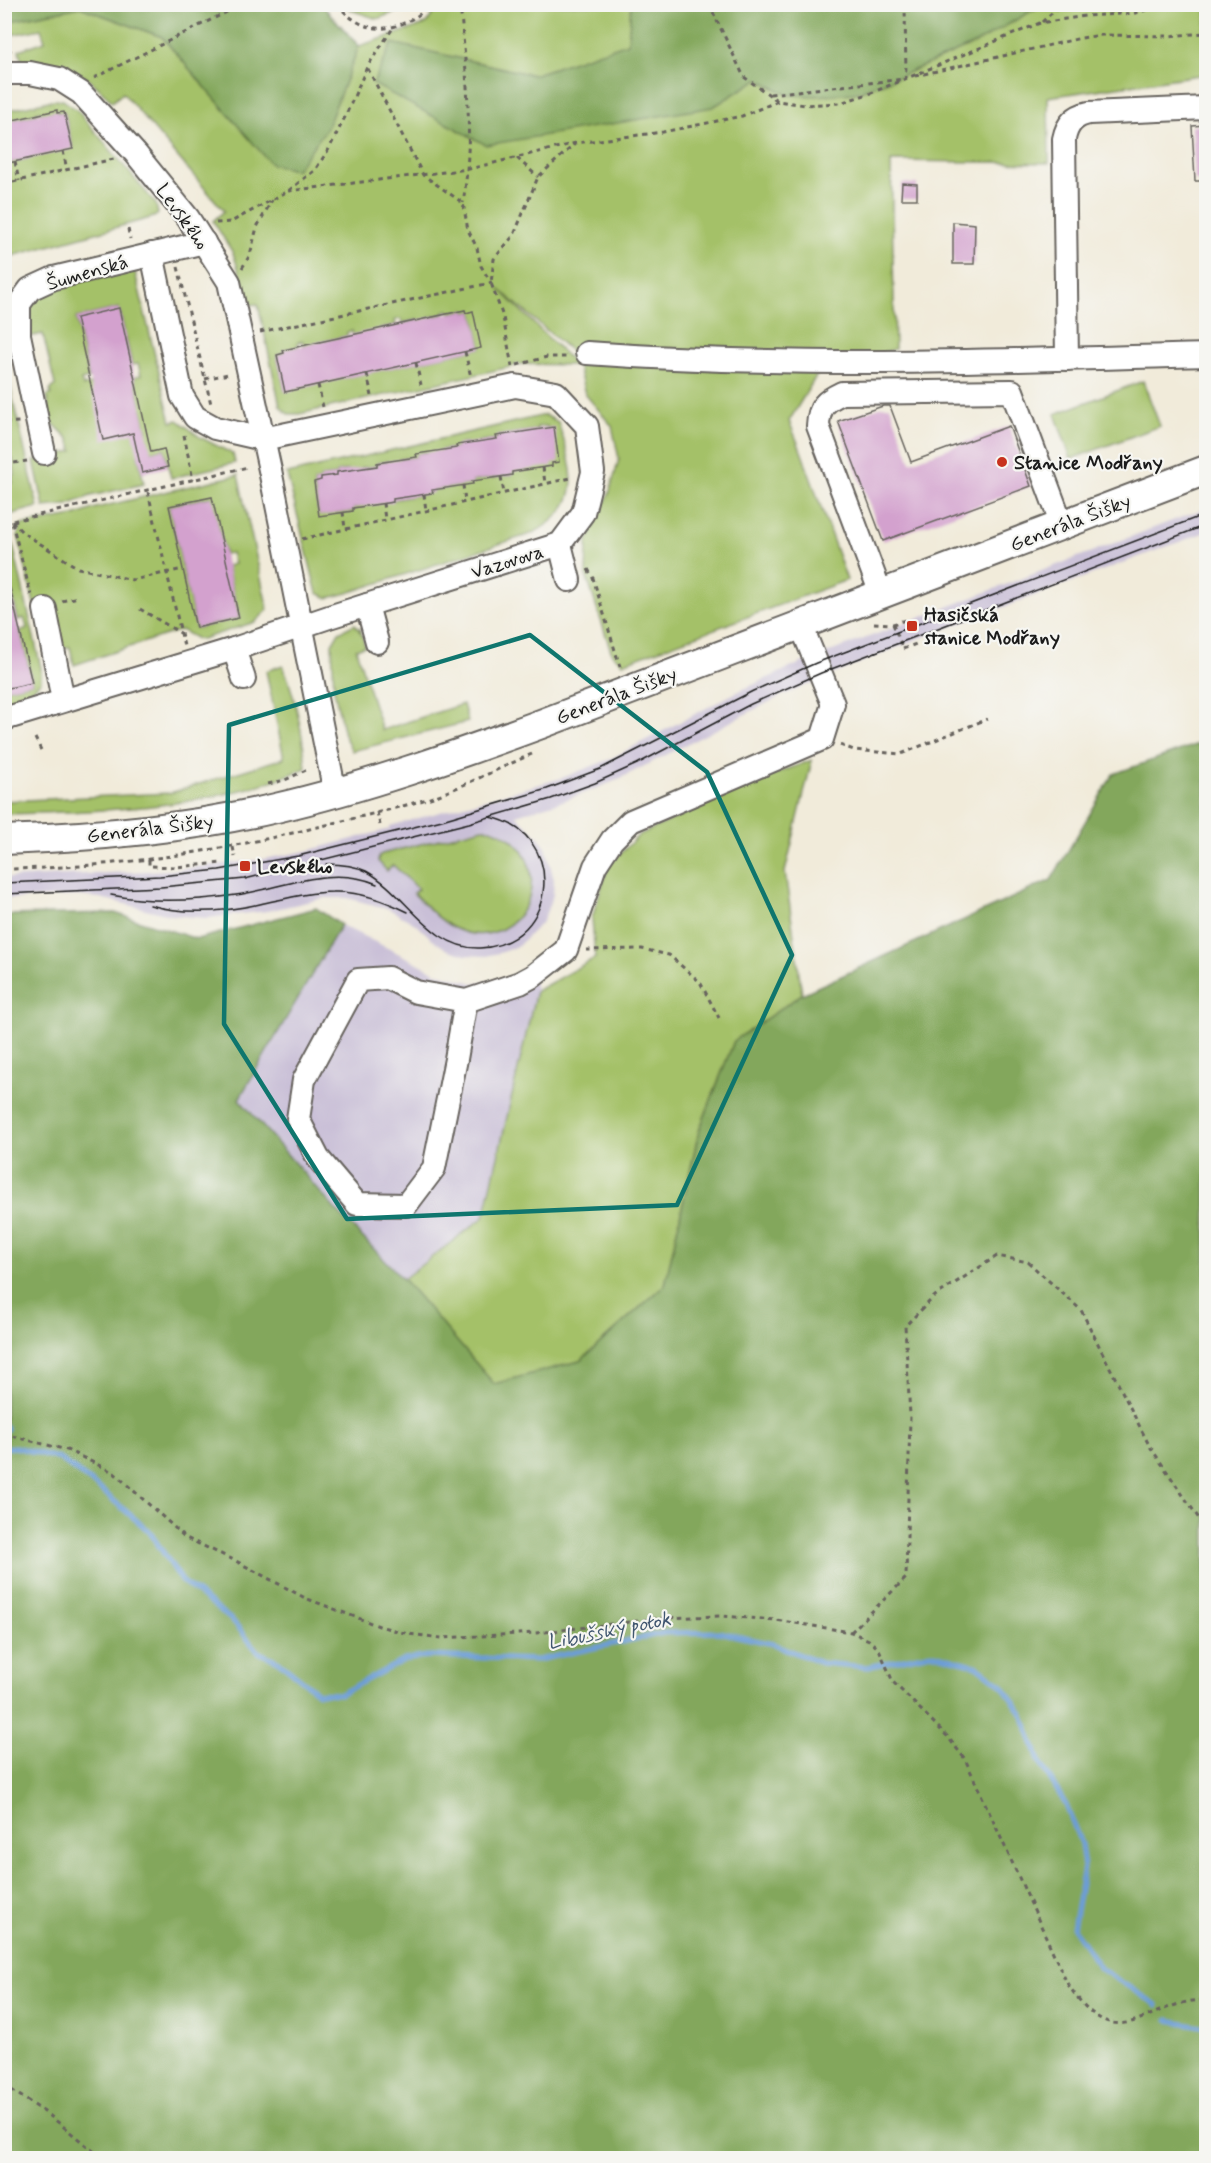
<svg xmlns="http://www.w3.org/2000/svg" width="1211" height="2163" font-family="Mynerve,sans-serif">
	<rect width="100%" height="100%" fill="#f6f6f2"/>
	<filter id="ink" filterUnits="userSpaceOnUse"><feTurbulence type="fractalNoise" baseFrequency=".0167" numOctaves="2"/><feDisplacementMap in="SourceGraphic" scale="12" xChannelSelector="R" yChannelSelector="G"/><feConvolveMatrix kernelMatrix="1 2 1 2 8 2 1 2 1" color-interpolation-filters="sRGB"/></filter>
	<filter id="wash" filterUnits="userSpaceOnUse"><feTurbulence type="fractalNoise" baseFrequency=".008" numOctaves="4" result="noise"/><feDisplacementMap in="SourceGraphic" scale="24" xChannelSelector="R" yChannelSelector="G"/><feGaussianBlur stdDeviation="1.35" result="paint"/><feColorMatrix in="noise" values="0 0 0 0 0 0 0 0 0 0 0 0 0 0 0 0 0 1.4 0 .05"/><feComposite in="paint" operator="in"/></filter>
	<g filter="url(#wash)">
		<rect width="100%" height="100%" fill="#f1ebda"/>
		<g fill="#c9bfd7" fill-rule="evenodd">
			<path d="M1206,508V532L915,640L779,697L615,781L563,801L516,815L538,836L546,848L554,880L553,895L543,921L519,945L503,952L486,956L466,955L448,950L434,941L417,925L389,909L347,898H325L267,911L207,918L170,915L100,898L77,896L5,899L4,878L171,870L258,860L307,851L390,829V826L562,778L608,760L733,694L801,663ZM475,829L532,876V887L526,905L516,919L473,934L453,928L445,922L414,893L418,889L393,865L387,870L378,861L379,856L382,854Z"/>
			<polygon points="341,925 438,973 473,983 533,976 536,991 484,1217 403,1279 333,1207 239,1099"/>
		</g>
		<g fill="#a4c168" stroke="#606e42" stroke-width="1.5" fill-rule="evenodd">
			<polygon points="346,5 415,5 377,19 351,10"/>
			<path d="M439,5H631L629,43L533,75L392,43L373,84L713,107L758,79L788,95L855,93L891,80L976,43L1042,5H1206V74L1048,97L1049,163L891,161L895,349L818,373L789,421L800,448L847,580L623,663L612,654L586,575L587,542L609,494L619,459L612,426L585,394L575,355L499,289L576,365L515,364V366L299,414H288L280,406L258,304L250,305L233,253L213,221L224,211L123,93L112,102C85,71 63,60 22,63L19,50L45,41L41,29L5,36V22L80,7L162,37L271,163L327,128L359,46L426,24ZM449,310L450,313L465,310L466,313L473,311L481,348L285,391L277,355L284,353L283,350L298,347V342L303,341L304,346L347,336V332L352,331L353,335L382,331L381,328L396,325L395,320L401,319L402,323L417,320L430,321L429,317L444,314V311Z"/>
			<polygon points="53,100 63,100 77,110 156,204 158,214 154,217 5,258 5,164 73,148 64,112 57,113 57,111 42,114 40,111 36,112 36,115 5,122 5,111"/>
			<path d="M134,268L171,422L178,420L200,437L233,454L235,463L171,478L164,449L138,455L144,484L91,496L67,505L44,507L34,461L73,451L69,439L41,412L49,410L47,396L52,394L50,391L55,385L43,334L23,338L29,301L49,288ZM119,308L132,365L138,364L141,375L134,377L146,430L91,384L83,386L81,380L89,378L76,318Z"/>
			<polygon points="4,360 38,507 5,516 5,484 13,483 12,476 15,475 13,459 10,459 9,449 5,449 5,436 7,435 4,419"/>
			<polygon points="1143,381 1160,426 1071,459 1055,414"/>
			<path d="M545,415L558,422C574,472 587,506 531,534L344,594L328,598L317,593L287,474ZM547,426V429L512,472V475L472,481L473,484L432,490L433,492L353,508V511L319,515L314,482L321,480V477L337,475V472L347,470L348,473L361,472V468L377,466V463L387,461L388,464L401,463L400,459L417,457V454L426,452L427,455L441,454V450L457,448V445L467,443V447L481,441L497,439V436L537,430V427Z"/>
			<path d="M238,475L268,610L255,622L199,640L181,630L74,665L70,647L62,648L34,604L18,535L20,525L74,516L96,508ZM211,497L225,554L231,553L234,564L227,566L239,618L196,628L169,506Z"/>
			<polygon points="9,528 41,668 41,681 27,695 5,702 5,689 32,683 20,631 27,628 24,618 18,620 5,562 4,529"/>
			<polygon points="355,624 360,632 360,627 365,646 356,649 382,730 463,704 468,722 352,751 344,735 334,690 332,644 339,632"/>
			<path d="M283,665C295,697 303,734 306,768C212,809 105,811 5,814V801L170,793L284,758L266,671Z"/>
			<polygon points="812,760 785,872 802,994 734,1041 699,1131 665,1285 580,1361 494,1384 403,1279 484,1217 536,991 595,958 592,918 608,866 639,835 759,780"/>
			<path d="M483,828C495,829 507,835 516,844C557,887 510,954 456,929C440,922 426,905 413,893L418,889L393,865L387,871L378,861L379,856L382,854Z"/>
		</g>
		<g fill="#83a75c" stroke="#50623c" stroke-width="1.5">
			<polygon points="5,4 322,5 359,46 327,128 296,170 271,164 162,37 80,7 5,22"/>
			<polygon points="631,5 632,4 1042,5 976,43 891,80 855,93 817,96 788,95 758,79 713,107 486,145 373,84 392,43 533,75 628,43"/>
			<polygon points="1206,741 1206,2158 5,2158 5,915 115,913 197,939 316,908 341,925 239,1099 333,1207 403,1279 494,1384 580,1361 665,1285 699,1131 734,1041 802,994 1051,880 1113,774"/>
		</g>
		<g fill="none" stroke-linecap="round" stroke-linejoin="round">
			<g stroke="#6c9dd6" stroke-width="5">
				<polyline points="4,1425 7,1429"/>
				<polyline points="4,1448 15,1447 60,1459 99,1488 149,1531 182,1581 233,1621 258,1652 278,1661 318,1693 340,1694 404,1660 428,1656 538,1660 664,1633 719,1632 773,1644 821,1663 867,1667 931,1653 977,1666 1002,1685 1023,1715 1039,1760 1066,1805 1081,1844 1084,1867 1073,1928 1101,1969 1157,2005"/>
				<polyline points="1168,2020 1206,2027"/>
			</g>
		</g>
		<g id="blocks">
			<g fill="#d3a1ce">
				<polygon points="57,110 57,113 64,112 73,149 4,164 4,122"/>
				<polygon points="1206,125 1206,181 1195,181 1192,126"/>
				<polygon points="902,183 917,184 917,199 901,199"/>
				<polygon points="953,222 975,224 974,264 953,264"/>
				<polygon points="119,308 151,452 164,449 168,467 142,473 133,433 103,440 76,318"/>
				<polygon points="465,310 466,313 473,311 481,348 285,392 277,355 284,353 283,350"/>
				<polygon points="883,406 890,406 911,462 1009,426 1031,486 883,541 838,421"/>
				<polygon points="554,427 559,462 552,463 552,466 512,472 512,475 472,481 473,484 432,490 433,493 393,499 393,502 353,508 353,511 319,516 314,482 321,480 321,477 337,475 337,472 377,466 377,463 417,457 416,454 457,448 456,445 497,439 496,436"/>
				<polygon points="212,497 239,618 196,628 169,506"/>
				<polygon points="10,588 32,683 4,689 4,589"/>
			</g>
		</g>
	</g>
	<g filter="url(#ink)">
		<use href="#blocks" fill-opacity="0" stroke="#67645e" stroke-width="1.5"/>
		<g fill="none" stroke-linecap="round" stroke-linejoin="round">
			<g stroke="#67645e" stroke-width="26">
				<g id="minor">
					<polyline points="4,73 30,73 59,79 81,93 136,154 188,218 229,282 270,470 335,793"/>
					<path d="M587,353C794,368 1000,361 1206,355"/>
					<path d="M1067,359L1064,139C1067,124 1074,116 1089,113L1206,108"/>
					<polyline points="44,453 19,335 19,304 30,289 54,278 204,242"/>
					<polyline points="560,544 569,580"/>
					<path d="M881,594L818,426C819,406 825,401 842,393L1012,391L1062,525"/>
					<polyline points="367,605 377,642"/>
					<polyline points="45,609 63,700"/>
					<polyline points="234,649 244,679"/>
					<polyline points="4,719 234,649 329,617 560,544 583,513 593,472 587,426 556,393 515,386 263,439 215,428 195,417 182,396 152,254"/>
					<polyline points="466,1001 456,1059 434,1168 406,1205 357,1204 318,1158 298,1119 304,1080 358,980 388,978 416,992 466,1001 520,983 533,976 566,950 595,866 612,840 631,821 822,739 833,704 801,625"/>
				</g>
			</g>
			<g stroke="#67645e" stroke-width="32">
				<path id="major" d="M4,840C96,837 187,829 276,808C366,787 454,756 541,724L1206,470"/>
			</g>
			<g stroke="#67645e" stroke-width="3" stroke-dasharray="4.5 4.5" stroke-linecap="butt">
				<path d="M337,4C356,27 379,35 406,22C416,17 422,14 429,4"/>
				<path d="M460,4C466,71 474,136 463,203"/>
				<polyline points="709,4 744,77 778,101 805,105 840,103 871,93 1040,23 1085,16 1136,13 1160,6 1174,4"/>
				<polyline points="905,4 906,78"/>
				<polyline points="1042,22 1061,4"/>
				<polyline points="4,40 12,54"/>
				<polyline points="915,76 1081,38 1102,35 1167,36 1206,33"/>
				<polyline points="94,78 243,4"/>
				<polyline points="770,94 903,79"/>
				<polyline points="63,151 67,170"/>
				<polyline points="517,158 538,177"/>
				<polyline points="15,162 19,181"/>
				<polyline points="4,184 114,159"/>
				<polyline points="288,191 469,169 576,143 663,132 742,116 778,101"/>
				<polyline points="216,223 231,222 288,191 315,170 329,149 345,117 367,67 393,28"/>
				<polyline points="128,229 130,239"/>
				<polyline points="178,267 211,404"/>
				<polyline points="242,268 250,255 257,227 272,200"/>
				<polyline points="260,332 491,283 481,266 477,248 468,230 463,203 423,175 367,67"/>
				<polyline points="465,352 471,377"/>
				<polyline points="416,363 421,385"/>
				<polyline points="517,365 547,357 569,357"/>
				<polyline points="512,367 503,317 491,283 494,259 514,235 538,177 575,144"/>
				<polyline points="367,374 372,396"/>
				<polyline points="205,379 228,374"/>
				<polyline points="318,385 323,407"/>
				<polyline points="5,423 19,422"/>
				<polyline points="184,435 193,480"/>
				<polyline points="14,463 27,461"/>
				<polyline points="543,467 545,484"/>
				<polyline points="501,477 504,493"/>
				<polyline points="463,485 465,502"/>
				<polyline points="148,492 184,646"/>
				<polyline points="424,494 426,511"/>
				<polyline points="383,503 385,520"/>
				<polyline points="343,512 345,529"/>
				<polyline points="12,521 22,532 78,568 133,580 183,569"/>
				<polyline points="4,523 248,467"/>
				<polyline points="12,523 31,595"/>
				<polyline points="302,539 571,478"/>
				<polyline points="588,569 593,578 621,670"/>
				<polyline points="62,601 78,597"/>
				<polyline points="140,609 182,634"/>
				<polyline points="874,623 893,624 908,619"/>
				<polyline points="893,624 903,649 916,644"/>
				<polyline points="35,738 41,750"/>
				<polyline points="840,745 854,750 901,754 987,719"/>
				<polyline points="268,784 285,780 308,769"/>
				<polyline points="377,812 380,825"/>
				<polyline points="233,847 235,857"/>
				<polyline points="149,860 149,866 176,867 223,863"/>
				<path d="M4,869C119,868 223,851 334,823C368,815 403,807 436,796C468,784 500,768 532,754"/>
				<polyline points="586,950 642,949 669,955 700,982 719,1018"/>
				<path d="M4,1434L67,1450L113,1472L186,1538L234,1560L305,1598L379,1626L408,1634L442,1638L536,1633L663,1618L721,1616L776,1620L851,1632L869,1640L879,1649L893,1682L947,1736L965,1759L1067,1983C1119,2063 1144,2000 1206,2000"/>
				<polyline points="851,1632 906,1578 910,1416 905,1326 935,1296 997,1256 1028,1262 1081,1310 1149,1445 1206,1529"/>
				<polyline points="4,2085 49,2115 102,2158"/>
			</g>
			<use href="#minor" stroke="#fff" stroke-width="22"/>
			<use href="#major" stroke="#fff" stroke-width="28"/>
			<g stroke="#1c1c1c" stroke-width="1.5">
				<path d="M326,864C340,864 354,865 366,871C406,892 430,950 480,948C560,944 567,831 489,817"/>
				<polyline points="4,883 160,876 219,870 298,856 442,820 547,789 600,769 753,691 816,663 1206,514"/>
				<polyline points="4,894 161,887 245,879 469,823 551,799 595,783 637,764 751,704 821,673 1206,525"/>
				<path d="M111,895C151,903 195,901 236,895C282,888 331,864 377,884"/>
				<path d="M150,905C185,915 224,912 260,904C284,899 308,892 333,892C359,891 384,900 408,912"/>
			</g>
		</g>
	</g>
	<path fill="none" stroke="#0f766e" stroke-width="4.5" stroke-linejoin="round" d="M530,635L707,772L792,955L677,1205L347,1219L224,1024L229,725Z"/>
	<g fill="#c8321e" stroke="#f6f6f2" stroke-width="2">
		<circle cx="1002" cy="462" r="6"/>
		<rect x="906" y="620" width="12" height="12" rx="3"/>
		<rect x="239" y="860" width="12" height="12" rx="3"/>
	</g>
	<g text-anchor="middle" stroke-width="4.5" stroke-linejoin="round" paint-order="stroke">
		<g font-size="20" fill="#1c1c1c" stroke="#f6f6f2">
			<text transform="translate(183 216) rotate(54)" y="7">Levského</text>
			<text transform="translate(87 272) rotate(-16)" y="7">Šumenská</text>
			<text transform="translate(1070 522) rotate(-21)" y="7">Generála Šišky</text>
			<text transform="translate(507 561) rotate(-17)" y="7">Vazovova</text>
			<text transform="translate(616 695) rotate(-21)" y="7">Generála Šišky</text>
			<text transform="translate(150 828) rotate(-7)" y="7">Generála Šišky</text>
		</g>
		<g font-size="20" font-weight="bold" fill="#1c1c1c" stroke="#f6f6f2" text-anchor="start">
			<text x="1014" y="469">Stanice Modřany</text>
			<text x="924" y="621">Hasičská<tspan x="924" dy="23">stanice Modřany</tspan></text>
			<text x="257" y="873">Levského</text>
		</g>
		<g font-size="21" font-style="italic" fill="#405670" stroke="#f6f6f2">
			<text transform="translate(609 1630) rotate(-11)" y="7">Libušský potok</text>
		</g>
	</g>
	<rect width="1211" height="2163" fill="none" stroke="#f6f6f2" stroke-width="24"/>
</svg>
